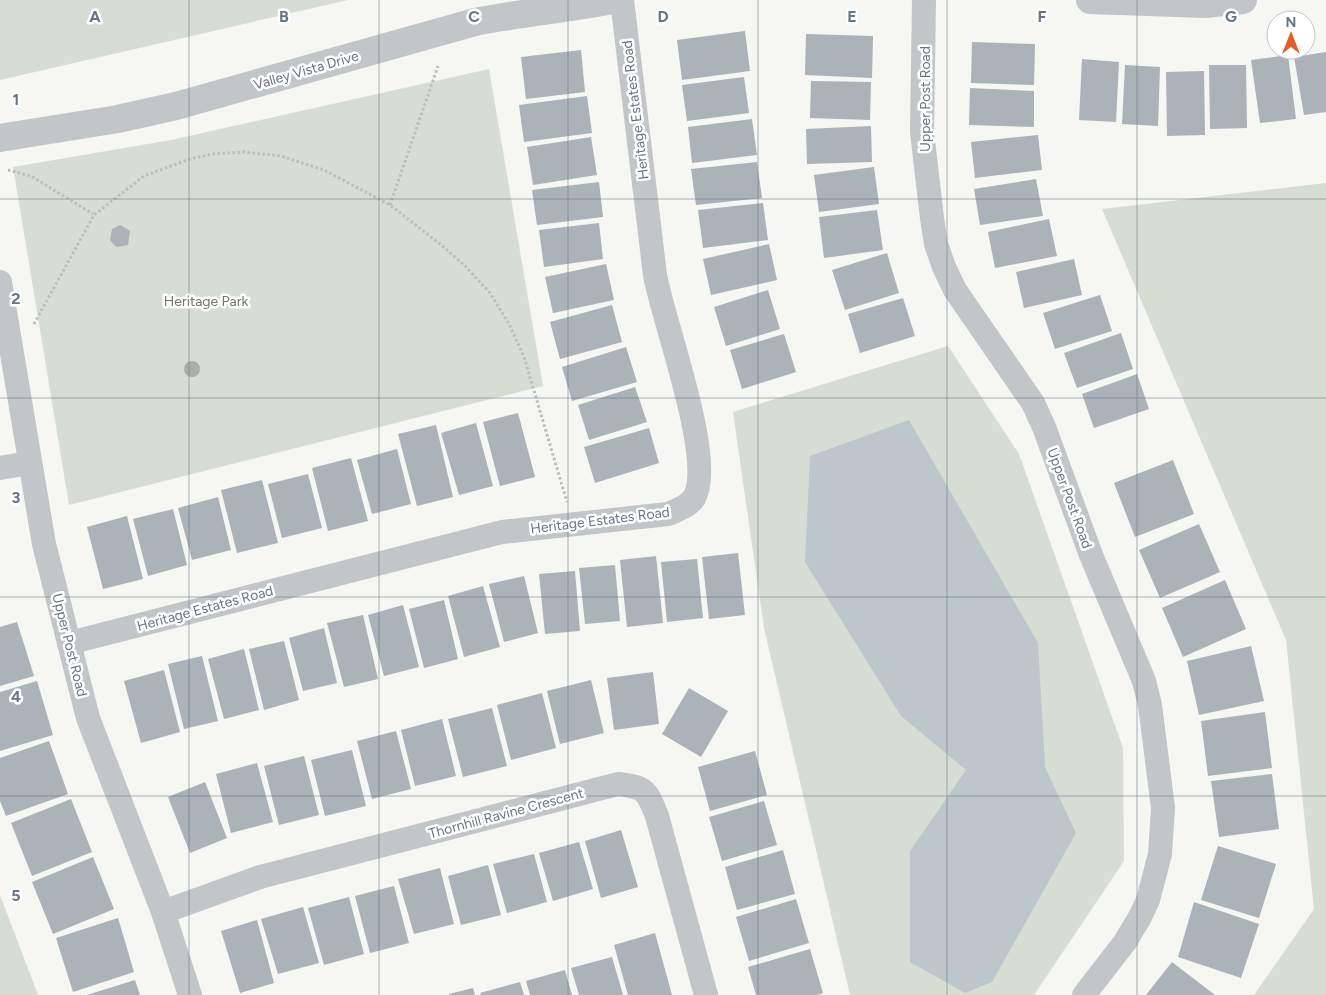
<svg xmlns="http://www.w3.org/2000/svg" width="1326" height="995" font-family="Figtree,sans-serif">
	<rect width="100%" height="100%" fill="#f6f6f3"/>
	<g fill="#d7ddd4">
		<polygon points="0,0 348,0 0,80"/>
		<polygon points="489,69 543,386 69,505 13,167 171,140"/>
		<polygon points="1326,183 1326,995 1254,995 1314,909 1286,640 1102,209"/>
		<polygon points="948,346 1019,454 1123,748 1124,861 1034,995 850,995 764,628 733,412"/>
		<polygon points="0,895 38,995 0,995"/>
	</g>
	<polygon fill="#bcc6cb" points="909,420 1038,643 1045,767 1076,833 992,982 965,993 910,962 910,851 966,770 901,716 805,562 810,456"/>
	<g fill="#abb2b8">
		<polygon points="745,31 750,71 682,80 677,40"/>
		<polygon points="806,34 873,36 872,78 805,75"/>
		<polygon points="972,42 1035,44 1034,85 971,83"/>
		<polygon points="581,50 585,92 526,99 521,57"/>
		<polygon points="1326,52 1326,112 1304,115 1294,57"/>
		<polygon points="1288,55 1296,119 1260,123 1251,60"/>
		<polygon points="1082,59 1119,62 1116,122 1079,120"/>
		<polygon points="1125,65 1160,67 1158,126 1122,124"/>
		<polygon points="1209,65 1246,65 1247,128 1210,129"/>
		<polygon points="1204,71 1205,135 1167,136 1166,72"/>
		<polygon points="744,77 749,113 687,121 682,85"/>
		<polygon points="811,81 871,82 870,120 810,118"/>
		<polygon points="970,88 1034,91 1034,127 969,125"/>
		<polygon points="587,96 592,133 524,142 519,105"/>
		<polygon points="752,119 757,155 692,163 688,127"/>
		<polygon points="871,126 872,162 807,164 806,129"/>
		<polygon points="1038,135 1042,170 975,178 971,142"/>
		<polygon points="591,137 597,175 533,185 527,147"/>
		<polygon points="757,162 762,198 696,205 691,169"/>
		<polygon points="874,167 879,204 819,212 814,175"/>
		<polygon points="1036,179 1043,216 980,225 974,189"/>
		<polygon points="599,182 603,217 537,225 532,190"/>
		<polygon points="763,203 768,240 703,248 698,210"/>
		<polygon points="877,210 883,250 824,258 819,217"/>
		<polygon points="1049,219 1057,256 995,268 988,232"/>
		<polygon points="599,223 603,259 544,267 539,230"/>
		<polygon points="120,225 130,231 128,245 116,247 110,240 112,229"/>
		<polygon points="769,244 777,280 711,295 703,259"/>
		<polygon points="887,253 899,293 845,310 832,270"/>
		<polygon points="1074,259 1082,295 1024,308 1016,272"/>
		<polygon points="606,264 614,300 553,313 545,277"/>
		<polygon points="768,290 780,329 726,346 714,307"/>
		<polygon points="1100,295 1112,331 1055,349 1043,313"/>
		<polygon points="903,298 915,336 860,353 848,314"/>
		<polygon points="612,305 622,342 560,359 550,322"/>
		<polygon points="1121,333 1133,369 1077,388 1064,353"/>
		<polygon points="784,334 796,372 742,389 730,350"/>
		<polygon points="626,347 637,382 572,401 562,367"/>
		<polygon points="1137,374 1149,409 1094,428 1082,394"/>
		<polygon points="635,387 647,422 589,440 578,405"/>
		<polygon points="518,413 535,477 500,486 483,422"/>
		<polygon points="476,423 493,486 459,495 441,433"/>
		<polygon points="436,425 453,497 417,506 398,434"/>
		<polygon points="649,428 659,463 595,483 584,447"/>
		<polygon points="397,449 411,504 372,514 357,460"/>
		<polygon points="351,458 368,521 328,531 312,468"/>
		<polygon points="1173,460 1194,514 1135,537 1114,483"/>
		<polygon points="308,474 322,528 282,538 268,484"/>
		<polygon points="262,480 278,543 237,553 221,490"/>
		<polygon points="218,497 231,550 192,560 178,508"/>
		<polygon points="173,509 187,565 148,576 133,519"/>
		<polygon points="127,516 143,579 103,589 87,527"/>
		<polygon points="1199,524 1220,572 1160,598 1139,550"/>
		<polygon points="738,553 745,615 709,619 702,557"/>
		<polygon points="656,556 663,623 627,627 620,560"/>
		<polygon points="697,559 703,618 667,622 661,562"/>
		<polygon points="615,565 620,621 585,624 579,568"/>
		<polygon points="575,571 580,631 545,634 539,574"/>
		<polygon points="524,576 538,633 504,642 489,584"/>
		<polygon points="1225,580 1246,629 1183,657 1162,608"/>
		<polygon points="483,586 500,647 464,657 448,596"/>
		<polygon points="444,600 458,659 424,668 409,609"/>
		<polygon points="403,605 419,667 384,676 368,615"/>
		<polygon points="363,615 378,679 344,687 327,623"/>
		<polygon points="17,622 34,676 0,686 0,627"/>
		<polygon points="324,628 337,683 303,691 289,638"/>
		<polygon points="284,641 299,700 264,710 249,649"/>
		<polygon points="1251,646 1264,701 1199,715 1187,661"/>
		<polygon points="244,649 259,710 224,719 208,659"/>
		<polygon points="202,656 218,721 184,729 168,664"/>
		<polygon points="164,670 180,732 141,743 124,681"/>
		<polygon points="653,672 659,724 614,730 607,678"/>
		<polygon points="591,680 604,733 560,744 547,691"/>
		<polygon points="37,681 53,735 0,751 0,692"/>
		<polygon points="689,688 728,711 701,757 662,734"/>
		<polygon points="542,693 556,748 511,760 497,705"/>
		<polygon points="492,708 507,766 463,777 448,719"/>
		<polygon points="1265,712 1272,768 1208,776 1201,721"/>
		<polygon points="442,719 456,776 415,786 401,730"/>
		<polygon points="396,731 411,789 372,799 357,741"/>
		<polygon points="49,741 68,794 6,816 0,801 0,758"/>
		<polygon points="352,750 366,806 325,816 311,760"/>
		<polygon points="755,751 767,795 710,811 698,767"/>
		<polygon points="304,756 319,815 279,825 264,766"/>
		<polygon points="257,763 273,822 231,833 216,774"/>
		<polygon points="1272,774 1279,829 1219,837 1211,781"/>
		<polygon points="205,782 227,838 190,853 168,797"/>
		<polygon points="71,799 92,852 32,876 11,823"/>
		<polygon points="764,801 777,845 722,861 709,817"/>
		<polygon points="621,830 638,887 601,898 585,841"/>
		<polygon points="579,842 593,889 553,901 539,853"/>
		<polygon points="1218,846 1276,864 1259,918 1201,900"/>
		<polygon points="783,850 795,894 737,910 725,867"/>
		<polygon points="534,854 547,902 507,913 493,864"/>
		<polygon points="93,857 114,909 53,934 32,882"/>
		<polygon points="488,865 501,915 461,925 448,876"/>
		<polygon points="440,868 454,924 414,934 398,879"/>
		<polygon points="394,886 409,943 370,953 355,896"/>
		<polygon points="349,897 364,954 324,965 308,908"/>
		<polygon points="796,899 809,943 749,961 736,917"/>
		<polygon points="1194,902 1259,924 1241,978 1178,957"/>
		<polygon points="303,907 319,963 278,974 261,919"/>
		<polygon points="118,918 134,972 73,992 56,938"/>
		<polygon points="257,920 274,983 240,993 221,931"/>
		<polygon points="655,933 672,995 628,995 614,945"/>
		<polygon points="810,949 823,993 817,995 756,995 748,967"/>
		<polygon points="612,957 623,995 579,995 571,968"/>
		<polygon points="1172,962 1215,995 1146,995"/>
		<polygon points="565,970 572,995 530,995 526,981"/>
		<polygon points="135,980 140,995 87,995"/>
		<polygon points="520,982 524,995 481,995 480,993"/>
		<polygon points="473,988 475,995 449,995 449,994"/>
	</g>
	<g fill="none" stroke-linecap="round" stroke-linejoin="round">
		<g stroke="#bcbec0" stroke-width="3" stroke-dasharray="2.5 2.5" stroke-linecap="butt">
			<polyline points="8,170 31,176 93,214"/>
			<polyline points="390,205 438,66"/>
			<polyline points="34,324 94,215 144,176 190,159 212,154 244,152 281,156 324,170 390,205 440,244 464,265 490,293 509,324 524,357 567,502"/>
		</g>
		<g stroke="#c2c6c9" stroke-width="24">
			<polyline points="924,0 922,132 932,218 936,244 944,267 955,290 1033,403 1044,427 1091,555 1144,681 1150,705 1163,808 1160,854 1148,900 1140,917 1125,942 1084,995"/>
			<polyline points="0,282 44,544 88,718 163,912 190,995"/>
			<polyline points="0,468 29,463"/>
			<path d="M69,643L502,532L668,514C677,510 688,507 694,498C716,461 663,321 655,275L622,0"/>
			<path d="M163,912L260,877L618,784C646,787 647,791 657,816L706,995"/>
		</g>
		<g stroke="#c2c6c9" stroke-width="28">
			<polyline points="1090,0 1205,4 1243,0"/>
			<path d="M0,138L118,119L176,106L475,22C520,13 566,9 612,0"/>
		</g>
	</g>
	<circle fill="#a8b2a4" cx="192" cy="369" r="8"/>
	<path fill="none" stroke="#667584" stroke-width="1" stroke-opacity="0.55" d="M189,0V995M379,0V995M568,0V995M758,0V995M947,0V995M1137,0V995M0,199H1326M0,398H1326M0,597H1326M0,796H1326"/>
	<g text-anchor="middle" stroke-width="5" stroke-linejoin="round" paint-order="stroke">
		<g font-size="14" fill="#667584" stroke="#fff">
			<text transform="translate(306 70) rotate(-16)" y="5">Valley Vista Drive</text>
			<text transform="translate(925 99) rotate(-90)" y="5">Upper Post Road</text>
			<text transform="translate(635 110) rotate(-97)" y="5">Heritage Estates Road</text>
			<text transform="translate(1070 498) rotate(70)" y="5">Upper Post Road</text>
			<text transform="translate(600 520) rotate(-7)" y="5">Heritage Estates Road</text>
			<text transform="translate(205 608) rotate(-15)" y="5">Heritage Estates Road</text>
			<text transform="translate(70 645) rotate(76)" y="5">Upper Post Road</text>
			<text transform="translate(506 813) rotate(-15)" y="5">Thornhill Ravine Crescent</text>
		</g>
		<g font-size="14" fill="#687b64" stroke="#fff">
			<text x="206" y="306">Heritage Park</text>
		</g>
	</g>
	<g font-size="16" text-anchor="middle" font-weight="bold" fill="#667584" stroke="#fff" stroke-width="5" stroke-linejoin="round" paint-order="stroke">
		<text x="95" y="22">A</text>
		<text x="284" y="22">B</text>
		<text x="474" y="22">C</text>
		<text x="663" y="22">D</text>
		<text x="852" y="22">E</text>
		<text x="1042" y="22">F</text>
		<text x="1231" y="22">G</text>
		<text x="16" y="105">1</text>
		<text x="16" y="304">2</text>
		<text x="16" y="503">3</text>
		<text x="16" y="702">4</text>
		<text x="16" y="901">5</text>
	</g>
	<g transform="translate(1291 35)"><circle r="24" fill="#ffffff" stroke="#c2c8ce"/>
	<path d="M0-4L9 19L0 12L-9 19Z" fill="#e25d28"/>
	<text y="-8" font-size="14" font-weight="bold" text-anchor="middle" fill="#667584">N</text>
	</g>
</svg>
